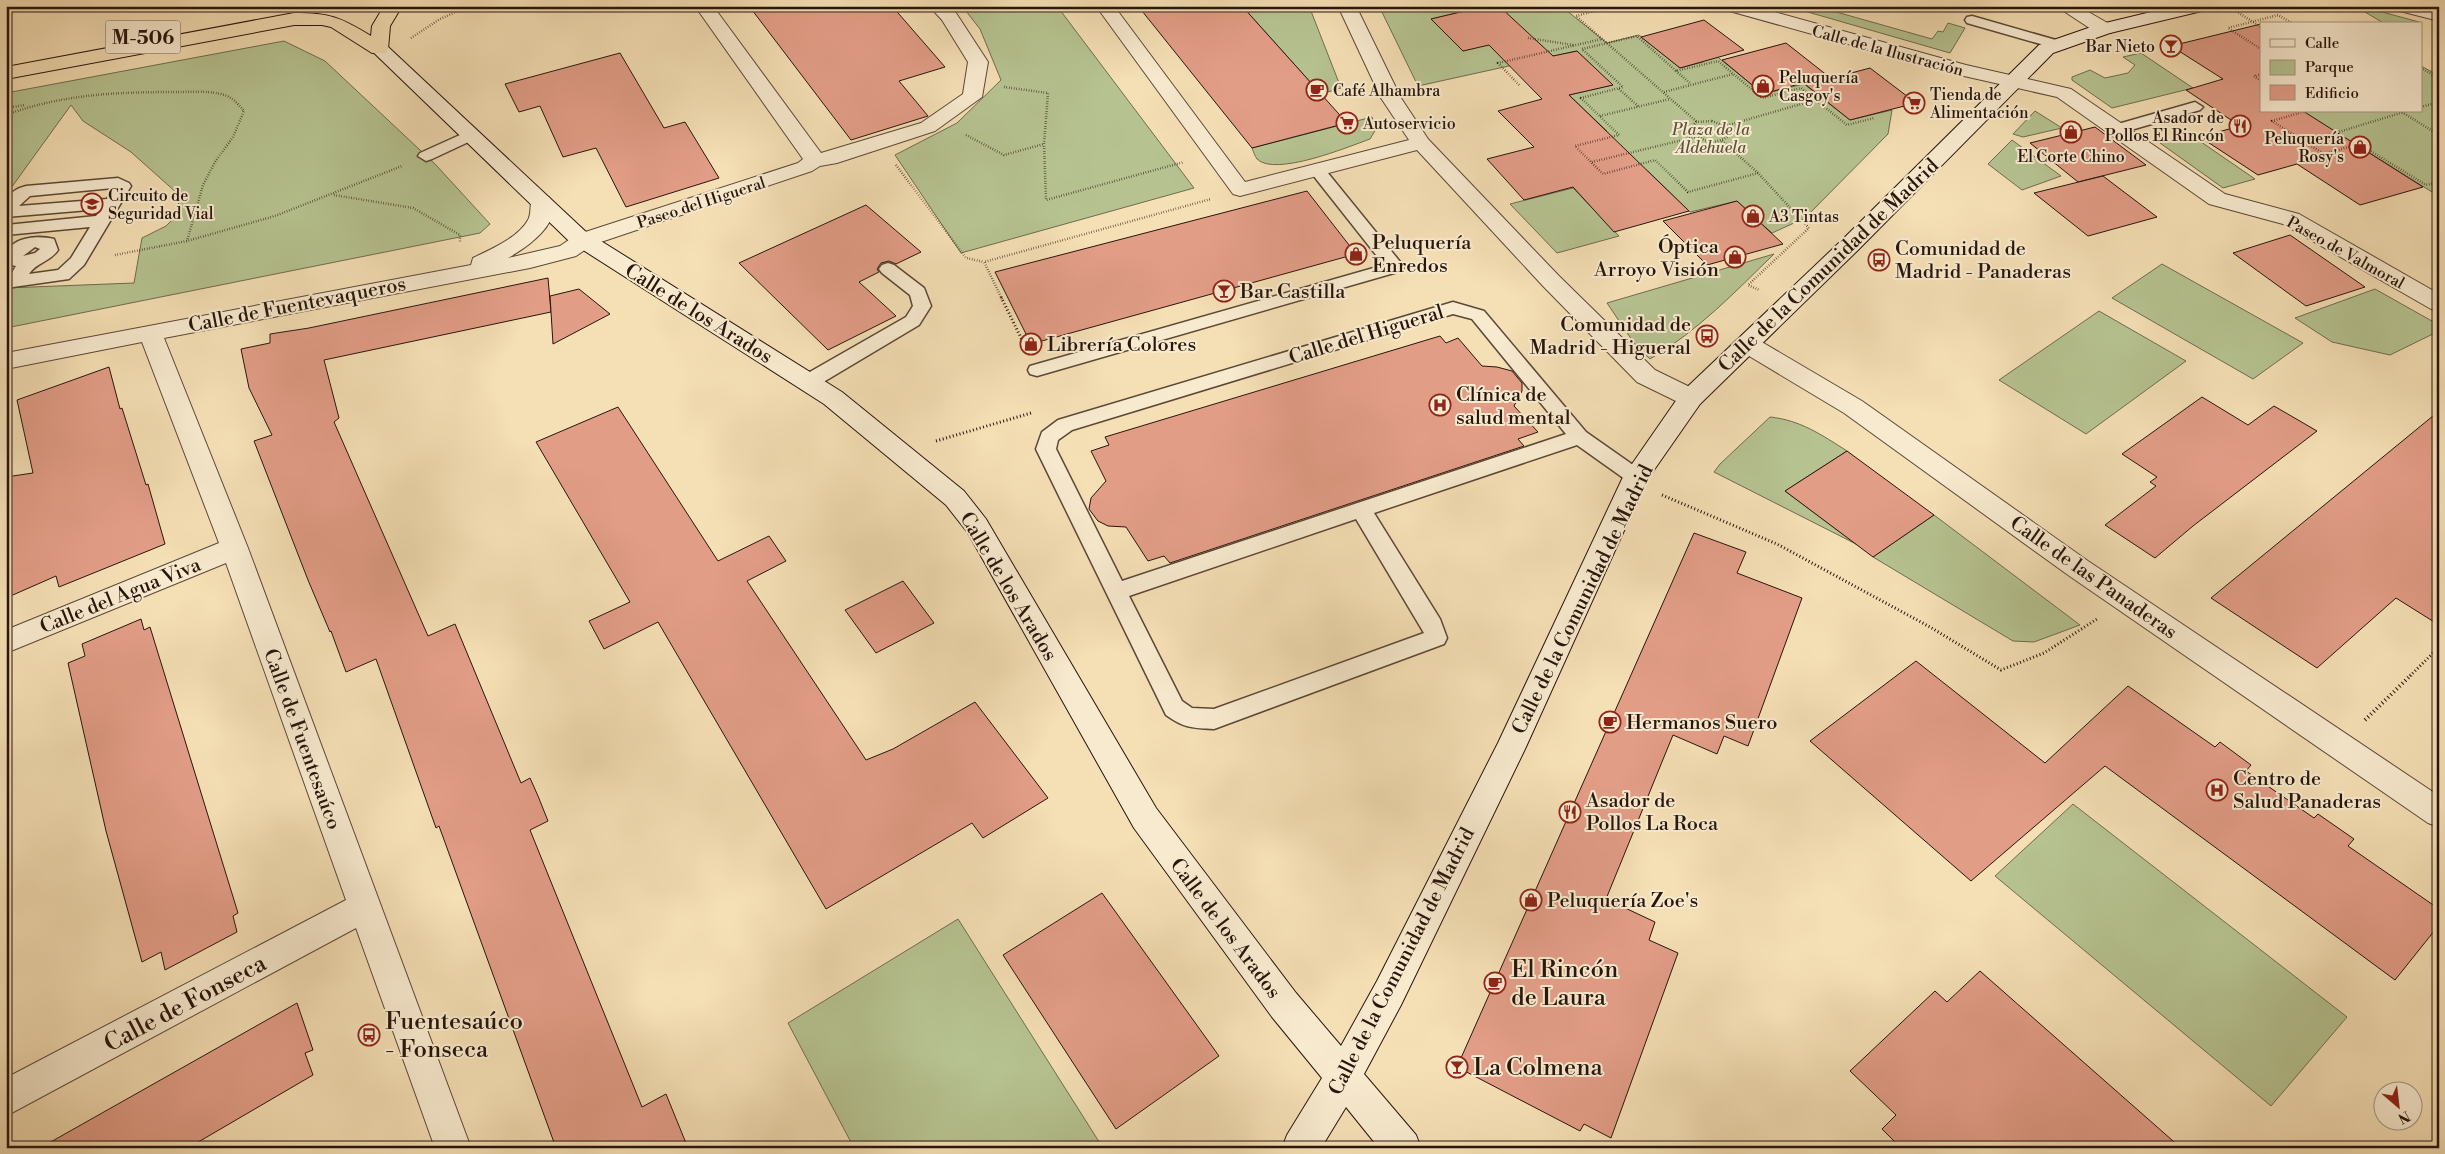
<svg xmlns="http://www.w3.org/2000/svg" width="2445" height="1154" font-family="'Libre Bodoni',serif">
	<rect width="100%" height="100%" fill="#f5dfb5"/>
	<filter id="stains"><feTurbulence type="fractalNoise" baseFrequency=".004" numOctaves="4"/><feColorMatrix values="0 0 0 0 .2 0 0 0 0 .09 0 0 0 0 .02 0 0 0 .5 -.17"/></filter>
	<radialGradient id="worn" r=".72"><stop offset=".6" stop-color="#630" stop-opacity="0"/><stop offset="1" stop-color="#630" stop-opacity=".3"/></radialGradient>
	<g fill="#b6c391" stroke="#6f6c4e">
		<polygon points="962,6 1057,6 1194,188 961,253 895,155 957,123 1001,80 980,29"/>
		<polygon points="1242,6 1309,6 1341,88 1321,94"/>
		<polygon points="1379,6 1470,6 1479,16 1463,19 1456,13 1431,19 1463,51 1486,45 1499,6 1561,6 1607,43 1639,35 1680,68 1703,62 1714,54 1763,94 1804,84 1850,120 1892,110 1888,134 1805,218 1772,233 1737,201 1690,212 1648,171 1621,178 1563,142 1607,131 1569,95 1612,85 1577,51 1418,86"/>
		<polygon points="1787,6 1815,6 1932,39 1938,31 1943,32 1948,23 1965,28 1950,53"/>
		<polygon points="2355,6 2360,6 2419,22 2385,24"/>
		<polygon points="284,41 325,61 436,165 490,224 480,233 6,328 6,288 134,283 142,238 166,226 179,213 178,194 131,152 83,121 71,105 6,195 6,93"/>
		<polygon points="2141,53 2193,88 2112,108 2072,80 2072,77 2090,70 2105,78 2128,73 2135,65 2123,57"/>
		<polygon points="2421,66 2434,73 2439,71 2439,190 2432,192 2360,147 2338,153 2296,111 2421,111"/>
		<polygon points="2035,111 2062,128 2023,137 2013,134"/>
		<path d="M1372,117L1376,129L1370,139C1348,147 1275,177 1257,159C1255,156 1253,151 1252,148Z"/>
		<polygon points="2191,135 2255,179 2223,188 2160,143"/>
		<polygon points="2012,140 2061,176 2022,190 1988,164"/>
		<polygon points="1573,188 1619,236 1557,253 1510,204"/>
		<path d="M1774,254C1735,292 1698,331 1650,359L1636,346L1607,303Z"/>
		<polygon points="2162,264 2303,343 2253,379 2112,298"/>
		<polygon points="2375,289 2439,325 2439,331 2390,355 2332,342 2295,318"/>
		<polygon points="2099,311 2186,361 2086,434 1999,380"/>
		<path d="M1770,417C1800,420 1822,435 1847,451L1785,491L1856,544L1714,472L1720,464Z"/>
		<polygon points="1934,515 2080,625 2034,642 2013,641 1873,557"/>
		<polygon points="2073,804 2347,1017 2271,1106 1995,876"/>
		<polygon points="958,919 1103,1148 854,1148 788,1023"/>
	</g>
	<g fill="#e29d87" stroke="#28150b">
		<polygon points="749,6 892,6 945,67 899,81 928,116 851,140"/>
		<polygon points="1138,6 1242,6 1347,123 1252,148"/>
		<polygon points="1486,6 1499,6 1553,56 1577,51 1613,85 1569,95 1689,211 1614,232 1573,187 1524,200 1487,159 1534,147 1498,111 1542,99 1489,45 1463,51 1431,19"/>
		<polygon points="1704,20 1744,50 1680,68 1641,37"/>
		<polygon points="2261,24 2261,111 2303,111 2423,187 2360,205 2297,164 2258,175 2200,137 2240,126 2186,90 2223,79 2171,46"/>
		<polygon points="1786,43 1828,76 1763,94 1722,60"/>
		<polygon points="620,53 664,128 685,122 719,178 626,207 596,148 563,157 540,106 519,112 505,84"/>
		<polygon points="1870,68 1916,103 1850,120 1806,85"/>
		<polygon points="2095,127 2146,165 2078,182 2030,143"/>
		<polygon points="2103,176 2157,217 2088,236 2034,193"/>
		<polygon points="1307,191 1356,254 1031,344 995,272"/>
		<polygon points="1737,201 1783,244 1707,265 1663,221"/>
		<polygon points="866,205 921,252 896,264 889,261 881,263 877,269 879,272 859,282 896,316 828,350 739,263"/>
		<polygon points="2290,235 2365,287 2306,306 2233,253"/>
		<polygon points="548,278 551,312 324,360 339,418 334,422 428,636 455,624 521,783 530,778 538,796 548,821 530,830 642,1107 666,1094 688,1148 556,1148 439,826 436,828 376,659 346,672 331,631 330,632 308,580 254,441 272,435 249,388 241,349 270,343 270,334 309,328"/>
		<polygon points="579,289 610,314 553,344 550,296"/>
		<polygon points="1440,336 1446,343 1458,338 1482,366 1497,367 1512,371 1522,383 1522,391 1514,406 1538,432 1518,439 1524,446 1170,563 1164,556 1148,561 1126,527 1108,526 1098,521 1089,509 1091,498 1106,481 1091,451 1109,445 1105,437"/>
		<polygon points="109,367 120,409 122,408 146,485 148,484 165,544 59,587 56,576 6,598 6,477 33,473 17,400"/>
		<polygon points="2202,397 2248,425 2274,406 2317,431 2193,526 2155,558 2105,525 2156,486 2150,482 2157,477 2122,454"/>
		<polygon points="618,407 718,561 769,536 786,561 747,581 866,760 893,749 975,702 1048,798 983,838 972,823 826,909 658,622 604,649 589,621 630,602 536,442"/>
		<polygon points="2439,411 2439,625 2396,598 2317,668 2211,598"/>
		<polygon points="1847,451 1934,515 1873,557 1785,491"/>
		<polygon points="1694,533 1746,552 1737,573 1802,598 1748,746 1724,736 1717,754 1673,735 1606,899 1655,922 1649,940 1678,953 1611,1138 1584,1124 1580,1131 1457,1067"/>
		<polygon points="903,581 934,623 876,653 845,610"/>
		<polygon points="141,619 144,630 150,627 238,913 233,916 237,932 165,970 161,952 142,962 106,831 68,663 85,656 82,644"/>
		<polygon points="1916,661 2045,763 2128,686 2215,747 2220,742 2251,765 2246,771 2314,818 2318,814 2354,839 2348,846 2439,909 2439,925 2395,980 2105,766 1971,881 1810,741"/>
		<polygon points="1102,893 1219,1056 1116,1129 1003,955"/>
		<polygon points="1980,971 2181,1148 1901,1148 1882,1129 1896,1115 1850,1071 1935,991 1947,1002"/>
		<polygon points="297,1003 313,1050 305,1053 313,1075 188,1148 40,1148"/>
	</g>
	<g fill="none" stroke-linecap="round" stroke-linejoin="round">
		<g stroke="#5b4836" stroke-width="3">
			<g id="lane">
				<polygon points="1972,16 2063,42 2065,45 2058,49 1967,23 1965,20 1967,17"/>
				<polygon points="2195,102 2203,107 2200,110 2117,134 2109,129 2111,126"/>
				<polygon points="471,130 477,132 479,135 477,138 432,159 426,161 418,156 420,153"/>
				<polygon points="1317,165 1323,167 1401,263 1404,267 1401,271 1037,376 1030,374 1028,370 1030,366 1384,265 1309,170 1311,167"/>
				<path d="M118,178L129,183L131,186L84,265L69,279L6,288V276H10L16,266L11,265L6,257C9,236 39,235 54,239L58,250C50,262 37,262 29,274L58,270L71,258L90,227L6,235V225L96,216L101,209L6,217C6,200 7,191 26,186ZM113,188L107,199L19,206L30,196ZM35,247L40,249L35,253L23,256Z"/>
				<polygon points="888,263 894,265 924,288 931,306 919,325 815,387 808,388 801,387 799,382 801,377 906,317 913,306 910,295 882,273 879,269 882,265"/>
				<path d="M1453,302L1484,311L1586,432L1643,472L1646,477L1643,482L1636,484L1629,482L1577,445L1374,513L1440,619L1447,638L1444,644L1214,729C1192,728 1184,728 1166,715L1036,449L1042,432L1058,420ZM1453,314L1472,319L1566,434L1122,581L1056,449L1058,440L1072,430ZM1356,519L1424,633L1214,709L1192,708L1182,701L1129,596Z"/>
			</g>
		</g>
		<g stroke="#5b4836" stroke-width="2">
			<g id="street">
				<path d="M695,6H713L821,153L921,123L963,94L968,62L942,20L929,6H949L956,13L988,62L982,97L935,131L837,163L820,166L812,171L592,245L576,256L530,268L164,338L248,548L471,1148H435L356,928L6,1116V1078L346,900L226,563L6,653V630L219,543L142,342L6,369V353L471,265L473,258C491,249 518,238 528,220C532,213 529,204 533,197L541,196L549,197C565,222 526,248 508,258L560,246L576,235L798,163L803,159Z"/>
				<polygon points="1096,6 1114,6 1245,182 1409,140 1381,98 1338,6 1356,6 1401,98 1428,139 1559,276 1655,370 1700,392 1703,398 1700,404 1691,407 1682,404 1637,382 1543,286 1417,150 1240,196 1233,194"/>
				<polygon points="1723,6 1753,6 1966,65 2071,89 2225,194 2299,214 2439,294 2439,311 2431,309 2283,224 2209,204 2057,97 1955,74 1726,10"/>
				<polygon points="2056,6 2078,6 2111,25 2113,29 2111,33 2097,33"/>
				<polygon points="2393,6 2424,6 2439,10 2439,21 2396,10"/>
				<polygon points="1747,336 1755,338 1862,401 2088,561 2439,796 2439,827 2428,823 2068,575 1844,413 1739,350 1735,344 1739,338"/>
			</g>
		</g>
		<g stroke="#28150b" stroke-width="2">
			<polygon id="secondary" points="2176,6 2209,6 2206,10 2110,33 2053,53 1858,250 1700,404 1647,480 1525,749 1401,1005 1364,1074 1416,1135 1421,1148 1379,1148 1346,1107 1321,1148 1282,1148 1287,1135 1322,1078 1272,1017 1134,828 968,533 946,505 824,404 569,241 370,49 372,45 386,45 585,231 842,392 964,491 986,519 1156,808 1296,993 1341,1046 1377,981 1498,743 1623,477 1682,392 1842,240 2039,45 2097,25"/>
		</g>
		<g stroke="#28150b" stroke-width="2">
			<path id="highway" d="M384,6H402L390,26L388,49L386,53H372L331,27L322,25H294L6,79V67L294,13C330,13 340,17 371,36L372,26Z"/>
		</g>
		<g stroke="#28150b" stroke-width="2.5" stroke-dasharray="0.5 2" stroke-linecap="butt">
			<polyline points="1613,6 1576,16 1697,122"/>
			<polyline points="2228,6 2261,27"/>
			<polyline points="411,38 440,19 469,6"/>
			<polyline points="1528,38 1573,45"/>
			<polyline points="2261,49 2228,28 2278,15 2294,24"/>
			<polyline points="2421,68 2433,75 2439,74"/>
			<polyline points="1676,71 1691,84"/>
			<polyline points="2261,74 2254,76 2261,81"/>
			<polyline points="1519,85 1498,63 1602,39"/>
			<polyline points="1004,87 1048,93 1044,144 1046,200 1184,162"/>
			<polyline points="1619,89 1638,106"/>
			<polyline points="1664,92 1733,74"/>
			<polyline points="2421,107 2439,102"/>
			<polyline points="6,108 25,105"/>
			<polyline points="2306,111 2272,121 2324,154 2359,144 2426,185 2439,182"/>
			<polyline points="2400,111 2439,135"/>
			<path d="M6,115C62,94 118,92 177,92C193,92 211,90 227,96C234,99 239,105 244,111L233,137L215,162L203,185L187,241"/>
			<polyline points="1600,116 1670,99"/>
			<path d="M1712,121L1725,126L1730,135C1715,146 1701,143 1691,128L1696,122Z"/>
			<polyline points="1725,126 1815,100"/>
			<polyline points="966,135 1004,155 1044,144"/>
			<polyline points="1722,141 1758,173 1809,228 1748,285 1759,290"/>
			<polyline points="2306,142 2407,111"/>
			<polyline points="1592,162 1695,137"/>
			<polyline points="896,165 966,258 984,262"/>
			<polyline points="1758,173 1688,192 1655,160 1603,174 1575,146 1619,135 1581,98 1623,87 1582,49 1637,36 1676,71 1718,61 1762,98 1801,88 1847,125 1874,118"/>
			<polyline points="334,195 413,208 460,235 460,243"/>
			<polyline points="115,255 187,241 275,216 402,166"/>
			<polyline points="1002,299 984,262 1211,199"/>
		</g>
		<g stroke="#28150b" stroke-width="3" stroke-dasharray="1 2.5" stroke-linecap="butt">
			<polyline points="1001,297 1025,346"/>
			<polyline points="936,441 1031,413"/>
			<polyline points="1662,495 1777,544 1930,627 2001,670 2044,653 2097,619"/>
			<polyline points="2410,676 2439,647"/>
		</g>
		<polyline stroke="#28150b" stroke-width="4" stroke-dasharray="1 3" stroke-linecap="butt" points="2365,720 2411,675"/>
		<use href="#lane" fill="#f8eacf" fill-rule="evenodd"/>
		<use href="#street" fill="#f8eacf" fill-rule="evenodd"/>
		<use href="#secondary" fill="#f8eacf" fill-rule="evenodd"/>
		<use href="#highway" fill="#f5dfb5" fill-rule="evenodd"/>
	</g>
	<defs>
		<g id="bar-ring" transform="scale(1.125)"><circle r="9.5" fill="#f8eacf" stroke="#8f2418" stroke-width="1.5"/><path d="M-6-5H6L.8 .8V4.5H3.5V6h-7V4.5H-.8V.8Z" fill="#8f2418"/></g>
		<g id="shop-ring" transform="scale(1.125)"><circle r="9.5" fill="#f8eacf" stroke="#8f2418" stroke-width="1.5"/><path d="M-5-2.5h2.3a2.7 3.5 0 0 1 5.4 0H5L5.5 6h-11ZM-1.5-2.5h3a1.5 2.3 0 0 0-3 0Z" fill="#8f2418"/></g>
		<g id="cafe-ring" transform="scale(1.125)"><circle r="9.5" fill="#f8eacf" stroke="#8f2418" stroke-width="1.5"/><path d="M-5.5-4.5H6V0H3Q3 3.5 0 3.5H-2.5Q-5.5 3.5-5.5 0ZM3-3.2v2h1.7v-2ZM-6 4.5H4V6H-6Z" fill="#8f2418"/></g>
		<g id="supermarket-ring" transform="scale(1.125)"><circle r="9.5" fill="#f8eacf" stroke="#8f2418" stroke-width="1.5"/><path d="M-6-5.5h2.5l.6 2H6L4.5 2H-2.5L-4.4-4H-6ZM-1.5 3.2a1.3 1.3 0 1 0 .1 0ZM3 3.2a1.3 1.3 0 1 0 .1 0Z" fill="#8f2418"/></g>
		<g id="restaurant-ring" transform="scale(1.125)"><circle r="9.5" fill="#f8eacf" stroke="#8f2418" stroke-width="1.5"/><path d="M-5-6h1v4h1v-4h1v4h1v-4h1v5L-1.5 .5V6h-2V.5L-5-1ZM5-6V6H3V1.5H1.5Q1.5-4 5-6Z" fill="#8f2418"/></g>
		<g id="school-ring" transform="scale(1.125)"><circle r="9.5" fill="#f8eacf" stroke="#8f2418" stroke-width="1.5"/><path d="M0-5L7-2L0 1L-7-2ZM-4 1L0 2.5L4 1V4Q0 6-4 4Z" fill="#8f2418"/></g>
		<g id="bus-ring" transform="scale(1.125)"><circle r="9.5" fill="#f8eacf" stroke="#8f2418" stroke-width="1.5"/><path d="M-5-6H5V4H4V6H2V4H-2V6H-4V4H-5ZM-3.5-4V0h7V-4ZM-3.5 1.2v1.5H-2V1.2ZM2 1.2v1.5H3.5V1.2Z" fill="#8f2418"/></g>
		<g id="hospital-ring" transform="scale(1.125)"><circle r="9.5" fill="#f8eacf" stroke="#8f2418" stroke-width="1.5"/><path d="M-5-5h3v3.5h4V-5h3V5h-3V1.5h-4V5h-3Z" fill="#8f2418"/></g>
	</defs>
	<g fill-rule="evenodd">
		<use href="#bar-ring" x="2171" y="46"/>
		<use href="#shop-ring" x="1763" y="86"/>
		<use href="#cafe-ring" x="1317" y="90"/>
		<use href="#supermarket-ring" x="1914" y="103"/>
		<use href="#supermarket-ring" x="1347" y="123"/>
		<use href="#restaurant-ring" x="2240" y="126"/>
		<use href="#shop-ring" x="2071" y="132"/>
		<use href="#shop-ring" x="2360" y="147"/>
		<use href="#school-ring" x="92" y="204"/>
		<use href="#shop-ring" x="1753" y="216"/>
		<use href="#shop-ring" x="1356" y="254"/>
		<use href="#shop-ring" x="1735" y="257"/>
		<use href="#bus-ring" x="1879" y="260"/>
		<use href="#bar-ring" x="1224" y="291"/>
		<use href="#bus-ring" x="1707" y="336"/>
		<use href="#shop-ring" x="1031" y="344"/>
		<use href="#hospital-ring" x="1440" y="405"/>
		<use href="#cafe-ring" x="1610" y="722"/>
		<use href="#hospital-ring" x="2217" y="790"/>
		<use href="#restaurant-ring" x="1570" y="812"/>
		<use href="#shop-ring" x="1531" y="900"/>
		<use href="#cafe-ring" x="1495" y="983"/>
		<use href="#bus-ring" x="369" y="1035"/>
		<use href="#bar-ring" x="1457" y="1067"/>
	</g>
	<g text-anchor="middle" stroke-width="4" stroke-linejoin="round" paint-order="stroke">
		<g font-size="16" fill="#28150b" stroke="#f8eacf" text-anchor="start">
			<text x="2155" y="52" text-anchor="end">Bar Nieto</text>
			<text x="1779" y="83">Peluquería<tspan x="1779" dy="18">Casgoy's</tspan></text>
			<text x="1333" y="96">Café Alhambra</text>
			<text x="1930" y="100">Tienda de<tspan x="1930" dy="18">Alimentación</tspan></text>
			<text x="2224" y="123" text-anchor="end">Asador de<tspan x="2224" dy="18">Pollos El Rincón</tspan></text>
			<text x="1363" y="129">Autoservicio</text>
			<text x="2344" y="144" text-anchor="end">Peluquería<tspan x="2344" dy="18">Rosy's</tspan></text>
			<text x="2071" y="162" text-anchor="middle">El Corte Chino</text>
			<text x="108" y="201">Circuito de<tspan x="108" dy="18">Seguridad Vial</tspan></text>
			<text x="1769" y="222">A3 Tintas</text>
		</g>
		<g font-size="16" fill="#28150b" stroke="#f8eacf">
			<text transform="translate(1888 50) rotate(15)" y="6">Calle de la Ilustración</text>
			<text transform="translate(701 202) rotate(-18)" y="6">Paseo del Higueral</text>
			<text transform="translate(2346 252) rotate(29)" y="6">Paseo de Valmoral</text>
		</g>
		<g font-size="16" font-style="italic" fill="#5a523a" stroke="#f8eacf">
			<text x="1711" y="135">Plaza de la<tspan x="1711" dy="18">Aldehuela</tspan></text>
		</g>
		<rect fill="#f8eacf" stroke="#665546" stroke-width="1" x="105.5" y="20.5" width="75" height="33" rx="4"/>
		<g font-size="19" font-weight="bold" fill="#28150b">
			<text x="143" y="44">M-506</text>
		</g>
		<g font-size="20" fill="#28150b" stroke="#f8eacf" text-anchor="start">
			<text x="1372" y="249">Peluquería<tspan x="1372" dy="23">Enredos</tspan></text>
			<text x="1719" y="253" text-anchor="end">Óptica<tspan x="1719" dy="23">Arroyo Visión</tspan></text>
			<text x="1895" y="255">Comunidad de<tspan x="1895" dy="23">Madrid - Panaderas</tspan></text>
			<text x="1240" y="298">Bar Castilla</text>
			<text x="1691" y="331" text-anchor="end">Comunidad de<tspan x="1691" dy="23">Madrid - Higueral</tspan></text>
			<text x="1047" y="351">Librería Colores</text>
			<text x="1456" y="401">Clínica de<tspan x="1456" dy="23">salud mental</tspan></text>
			<text x="1626" y="729">Hermanos Suero</text>
			<text x="2233" y="785">Centro de<tspan x="2233" dy="23">Salud Panaderas</tspan></text>
			<text x="1586" y="807">Asador de<tspan x="1586" dy="23">Pollos La Roca</tspan></text>
			<text x="1547" y="907">Peluquería Zoe's</text>
		</g>
		<g font-size="20" fill="#28150b" stroke="#f8eacf">
			<text transform="translate(1828 265) rotate(-44)" y="7">Calle de la Comunidad de Madrid</text>
			<text transform="translate(297 304) rotate(-11)" y="7">Calle de Fuentevaqueros</text>
			<text transform="translate(699 313) rotate(32)" y="7">Calle de los Arados</text>
			<text transform="translate(1366 334) rotate(-17)" y="7">Calle del Higueral</text>
			<text transform="translate(2094 577) rotate(35)" y="7">Calle de las Panaderas</text>
			<text transform="translate(1009 586) rotate(59)" y="7">Calle de los Arados</text>
			<text transform="translate(120 595) rotate(-22)" y="7">Calle del Agua Viva</text>
			<text transform="translate(1582 599) rotate(-64)" y="7">Calle de la Comunidad de Madrid</text>
			<text transform="translate(303 739) rotate(70)" y="7">Calle de Fuentesaúco</text>
			<text transform="translate(1226 928) rotate(53)" y="7">Calle de los Arados</text>
			<text transform="translate(1401 961) rotate(-63)" y="7">Calle de la Comunidad de Madrid</text>
		</g>
		<g font-size="24" fill="#28150b" stroke="#f8eacf" text-anchor="start">
			<text x="1511" y="977">El Rincón<tspan x="1511" dy="28">de Laura</tspan></text>
			<text x="385" y="1029">Fuentesaúco<tspan x="385" dy="28">- Fonseca</tspan></text>
			<text x="1473" y="1075">La Colmena</text>
		</g>
		<g font-size="24" fill="#28150b" stroke="#f8eacf">
			<text transform="translate(185 1003) rotate(-28)" y="8">Calle de Fonseca</text>
		</g>
	</g>
	<rect width="2445" height="1154" fill="none" stroke="#f5dfb5" stroke-width="25"/>
	<rect x="8" y="8" width="2430" height="1139" fill="none" stroke="#28150b" stroke-width="2.5"/>
	<rect x="12" y="12" width="2420" height="1129" fill="none" stroke="#28150b"/>
	<rect x="2260" y="22" width="162" height="90" fill="#f8eacf" stroke="#a59581"/>
	<rect x="2270" y="39" width="25" height="8" fill="#f8eacf" stroke="#a59581"/>
	<text x="2305" y="48" font-size="15" fill="#28150b">Calle</text>
	<rect x="2270" y="60" width="25" height="15" fill="#b6c391" stroke="#a59581"/>
	<text x="2305" y="72" font-size="15" fill="#28150b">Parque</text>
	<rect x="2270" y="85" width="25" height="15" fill="#e29d87" stroke="#a59581"/>
	<text x="2305" y="98" font-size="15" fill="#28150b">Edificio</text>
	<g transform="translate(2398 1106) rotate(152)"><circle r="24" fill="#f8eacf" stroke="#a59581"/>
	<path d="M0-4L9 19L0 12L-9 19Z" fill="#8f2418"/>
	<text y="-8" font-size="14" font-weight="bold" text-anchor="middle" fill="#28150b">N</text>
	</g>
	<rect width="100%" height="100%" filter="url(#stains)"/>
	<rect width="100%" height="100%" fill="url(#worn)"/>
</svg>
